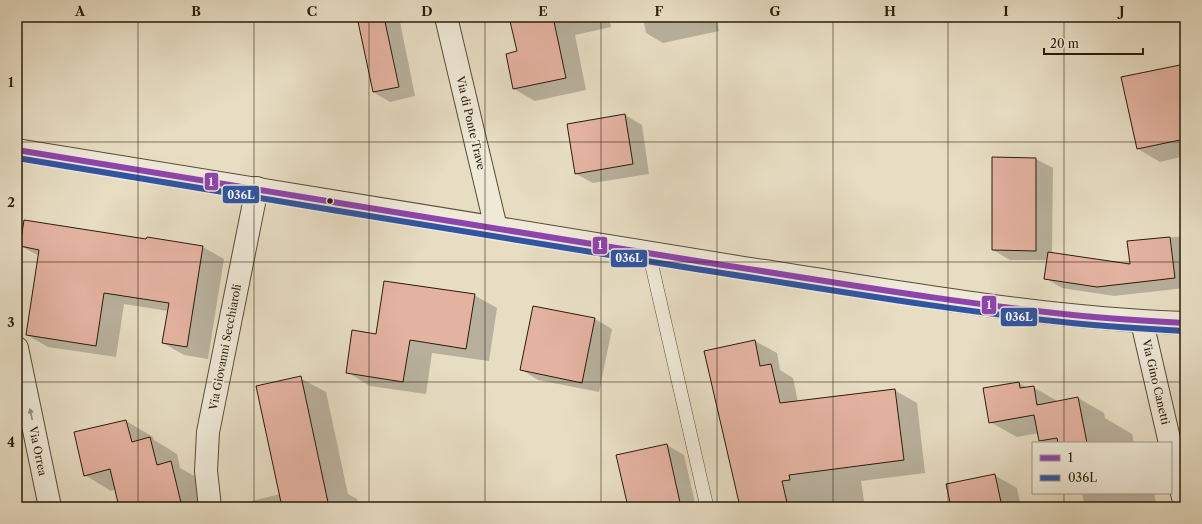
<svg xmlns="http://www.w3.org/2000/svg" width="1202" height="524" font-family="'Libre Caslon Text',serif">
	<rect width="100%" height="100%" fill="#e7ddc3"/>
	<filter id="stains"><feTurbulence type="fractalNoise" baseFrequency=".005" numOctaves="4"/><feColorMatrix values="0 0 0 0 .2 0 0 0 0 .09 0 0 0 0 .02 0 0 0 .5 -.17"/></filter>
	<radialGradient id="worn" r=".72"><stop offset=".6" stop-color="#630" stop-opacity="0"/><stop offset="1" stop-color="#630" stop-opacity=".3"/></radialGradient>
	<g fill="#0003">
		<polygon points="358,17 399,17 415,96 390,102 373,92"/>
		<polygon points="510,17 609,17 611,27 575,35 586,90 535,101 514,89 518,52"/>
		<polygon points="643,17 722,17 717,18 719,31 663,43 646,33"/>
		<polygon points="1185,65 1185,156 1160,162 1138,149"/>
		<polygon points="625,115 642,125 649,174 593,183 576,174"/>
		<polygon points="1036,159 1053,168 1052,254 1131,265 1128,242 1185,236 1185,288 1114,296 1062,288 1045,278 1048,260 1010,260 993,250"/>
		<polygon points="148,238 203,247 224,259 208,359 184,355 163,343 168,311 124,304 116,357 48,347 27,335 39,256 21,246 147,240"/>
		<polygon points="474,295 497,308 489,361 432,353 426,394 370,386 347,372 377,335"/>
		<polygon points="534,307 595,319 612,329 599,392 538,380 522,370"/>
		<polygon points="755,341 777,353 780,370 793,378 798,402 894,390 917,403 925,473 861,481 865,507 741,507"/>
		<polygon points="300,378 326,392 348,494 357,499 359,507 227,507 280,494"/>
		<polygon points="1019,383 1028,388 1033,387 1059,402 1078,398 1104,413 1105,418 1132,434 1134,443 1045,443 1040,440 1039,433 1017,437 990,422"/>
		<polygon points="126,421 153,437 154,440 177,454 180,468 198,478 205,507 120,507 116,489 111,491 85,475"/>
		<polygon points="667,445 684,455 696,507 629,507"/>
		<polygon points="994,475 1017,488 1021,507 952,507"/>
		<polygon points="17,481 21,499 17,500"/>
		<polygon points="1082,493 1154,493 1157,507 1085,507"/>
	</g>
	<g fill="#e4b2a1" stroke="#2a1c07">
		<polygon points="357,17 384,17 399,87 373,92"/>
		<polygon points="509,17 553,17 566,78 513,89 506,54 517,51"/>
		<polygon points="1185,64 1185,139 1137,149 1121,77"/>
		<polygon points="625,114 633,164 575,174 567,124"/>
		<polygon points="992,157 1036,158 1036,251 992,250"/>
		<polygon points="24,220 146,239 147,237 203,246 187,347 162,343 169,303 104,293 96,346 26,335 39,250 20,246"/>
		<polygon points="1170,237 1175,278 1097,287 1044,279 1048,252 1130,264 1127,241"/>
		<polygon points="384,281 475,294 466,349 410,340 403,382 346,373 352,330 376,334"/>
		<polygon points="533,306 595,318 582,383 520,370"/>
		<polygon points="755,340 760,366 771,364 780,403 895,389 904,460 789,475 790,480 782,481 788,507 740,507 704,351"/>
		<polygon points="301,376 329,507 282,507 256,386"/>
		<polygon points="1019,382 1020,388 1034,386 1037,405 1078,397 1087,443 1058,443 1057,438 1039,441 1034,415 989,423 983,388"/>
		<polygon points="126,420 132,442 150,437 157,465 171,461 182,507 119,507 110,469 84,476 74,432"/>
		<polygon points="667,444 681,507 628,507 616,455"/>
		<polygon points="995,474 1002,507 951,507 946,484"/>
	</g>
	<g fill="none" stroke-linecap="round" stroke-linejoin="round">
		<g stroke="#594c36" stroke-width="14">
			<polyline id="service" points="649,253 707,507"/>
		</g>
		<g stroke="#594c36" stroke-width="24">
			<g id="minor">
				<polyline points="446,17 496,228"/>
				<polyline points="1142,322 1170,443"/>
				<polyline points="17,348 50,507"/>
				<polyline points="1171,446 1185,506"/>
				<polyline points="210,507 206,471 208,432 257,188"/>
			</g>
		</g>
		<g stroke="#594c36" stroke-width="24">
			<path id="tertiary" d="M17,150C259,189 501,230 744,268C890,290 1037,318 1185,323"/>
		</g>
		<use href="#service" stroke="#efe9d8" stroke-width="13"/>
		<use href="#minor" stroke="#efe9d8" stroke-width="22"/>
		<use href="#tertiary" stroke="#efe9d8" stroke-width="22"/>
		<g stroke="#efe9d8" stroke-width="9">
			<path id="bus-1" d="M17,150C244,187 470,225 697,261C822,280 947,302 1073,315C1110,319 1147,321 1185,323"/>
		</g>
		<g stroke="#efe9d8" stroke-width="9">
			<path id="bus-2" d="M17,158C243,195 470,233 696,269C821,288 946,310 1072,323C1110,327 1147,329 1185,331"/>
		</g>
		<use href="#bus-1" stroke="#8e44ad" stroke-width="6"/>
		<use href="#bus-2" stroke="#3155a3" stroke-width="6"/>
	</g>
	<defs><path id="oneway-solid" d="M-6-.8H1V-3.2L6.5 0L1 3.2V.8H-6Z"/></defs>
	<use fill="#968d7a" href="#oneway-solid" transform="translate(31 414) rotate(-102)"/>
	<path fill="none" stroke="#2a1c07" stroke-width="1" stroke-opacity="0.55" d="M138,17V507M254,17V507M369,17V507M485,17V507M601,17V507M717,17V507M833,17V507M948,17V507M1064,17V443M17,142H1185M17,262H1185M17,382H1185M1064,493V507"/>
	<circle fill="#2a1c07" stroke="#efe9d8" stroke-width="1.5" cx="330" cy="201" r="3.5"/>
	<g text-anchor="middle" stroke-width="3.5" stroke-linejoin="round" paint-order="stroke">
		<g font-size="11" fill="#2a1c07" stroke="#efe9d8">
			<text transform="translate(471 123) rotate(77)" y="4">Via di Ponte Trave</text>
			<text transform="translate(225 347) rotate(-79)" y="4">Via Giovanni Secchiaroli</text>
			<text transform="translate(1156 382) rotate(77)" y="4">Via Gino Canetti</text>
			<text transform="translate(38 451) rotate(78)" y="4">Via Orrea</text>
		</g>
	</g>
	<g stroke="#efe9d8" stroke-width="1.5">
		<rect x="204" y="172" width="15" height="19" rx="4" fill="#8e44ad"/>
		<rect x="222" y="185" width="38" height="19" rx="4" fill="#3155a3"/>
		<rect x="592" y="236" width="16" height="19" rx="4" fill="#8e44ad"/>
		<rect x="610" y="249" width="38" height="19" rx="4" fill="#3155a3"/>
		<rect x="981" y="295" width="16" height="20" rx="4" fill="#8e44ad"/>
		<rect x="1000" y="307" width="38" height="20" rx="4" fill="#3155a3"/>
	</g>
	<g font-size="11" text-anchor="middle" font-weight="bold" fill="#fff">
		<text x="211" y="186">1</text>
		<text x="241" y="199">036L</text>
		<text x="600" y="249">1</text>
		<text x="629" y="262">036L</text>
		<text x="989" y="309">1</text>
		<text x="1019" y="321">036L</text>
	</g>
	<rect width="1202" height="524" fill="none" stroke="#e7ddc3" stroke-width="44"/>
	<rect x="1032" y="442" width="140" height="52" fill="#efe9d8" stroke="#a09784"/>
	<rect x="1040" y="455" width="20" height="6" fill="#8e44ad" stroke="#a09784"/>
	<text x="1068" y="462" font-size="12" fill="#2a1c07">1</text>
	<rect x="1040" y="475" width="20" height="6" fill="#3155a3" stroke="#a09784"/>
	<text x="1068" y="482" font-size="12" fill="#2a1c07">036L</text>
	<path d="M1044 48v6h99v-6" fill="none" stroke="#2a1c07" stroke-width="2"/>
	<text x="1050" y="48" font-size="12" fill="#2a1c07" stroke="#efe9d8" stroke-width="3" paint-order="stroke">20 m</text>
	<rect x="22" y="22" width="1158" height="480" fill="none" stroke="#2a1c07" stroke-width="1.5"/>
	<g font-size="13" text-anchor="middle" font-weight="bold" fill="#2a1c07">
		<text x="80" y="16">A</text>
		<text x="196" y="16">B</text>
		<text x="312" y="16">C</text>
		<text x="427" y="16">D</text>
		<text x="543" y="16">E</text>
		<text x="659" y="16">F</text>
		<text x="775" y="16">G</text>
		<text x="890" y="16">H</text>
		<text x="1006" y="16">I</text>
		<text x="1122" y="16">J</text>
		<text x="11" y="87">1</text>
		<text x="11" y="207">2</text>
		<text x="11" y="327">3</text>
		<text x="11" y="447">4</text>
	</g>
	<rect width="100%" height="100%" filter="url(#stains)"/>
	<rect width="100%" height="100%" fill="url(#worn)"/>
</svg>
